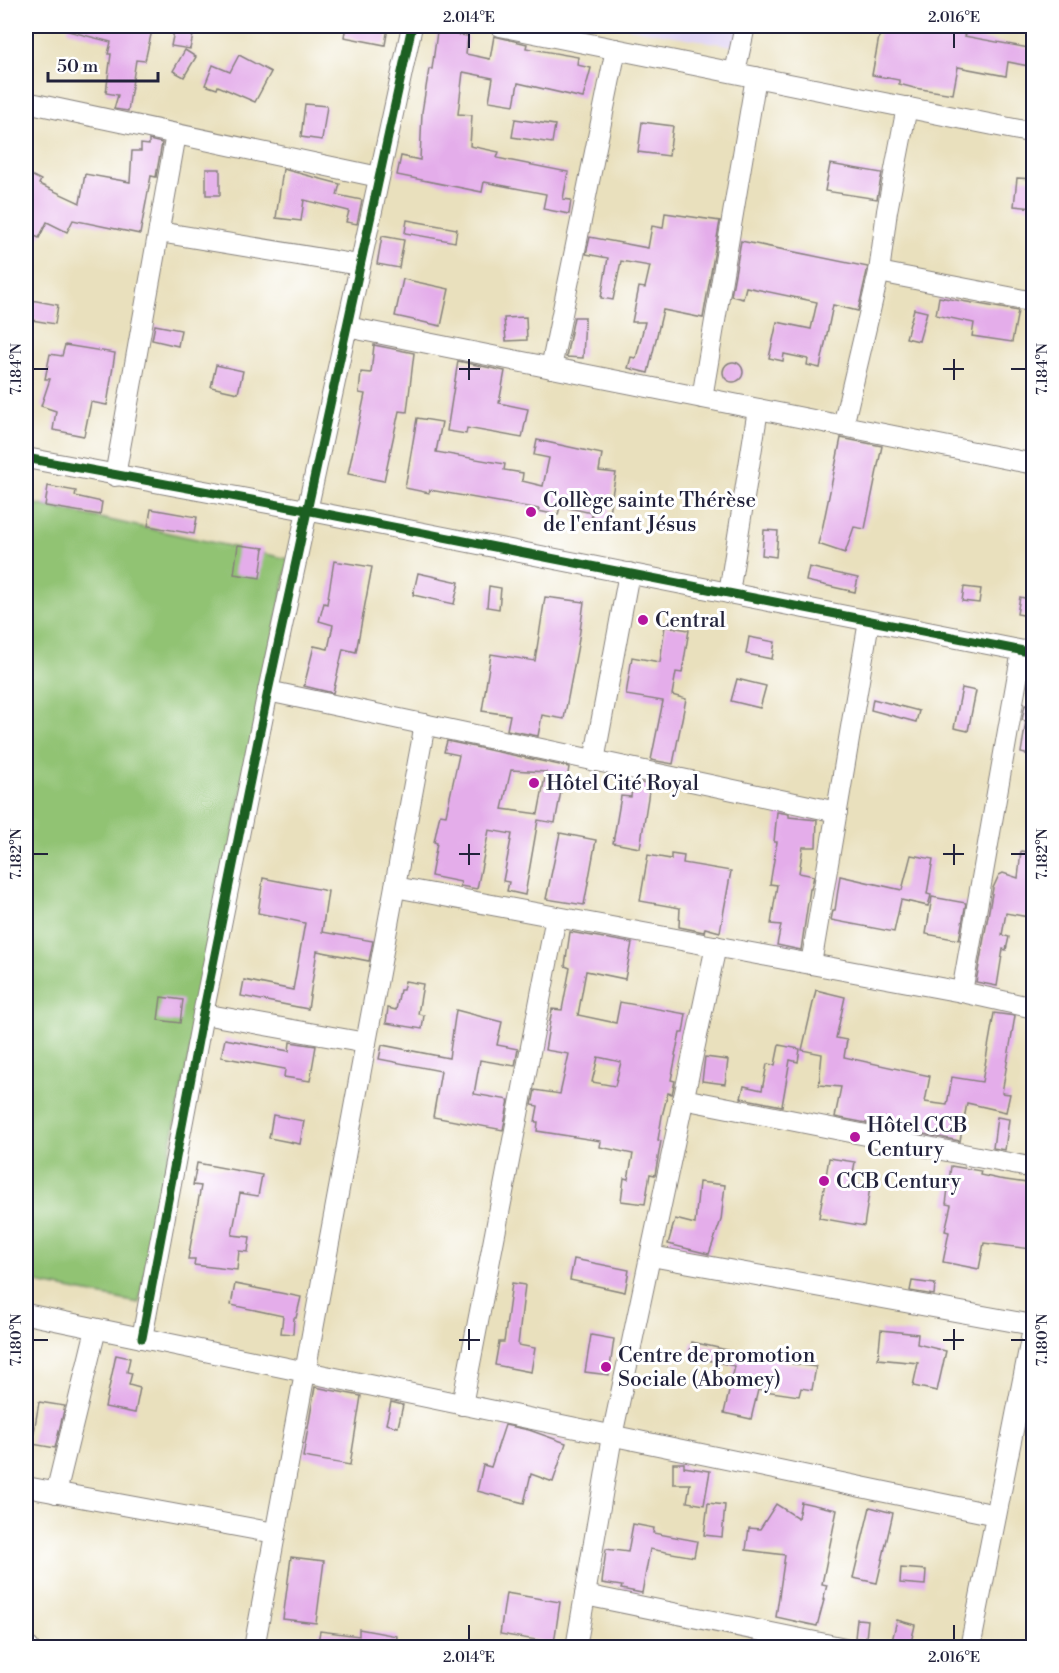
<svg xmlns="http://www.w3.org/2000/svg" width="1059" height="1673" font-family="'Libre Bodoni',serif">
	<rect width="100%" height="100%" fill="#fff"/>
	<filter id="ink" filterUnits="userSpaceOnUse"><feTurbulence type="fractalNoise" baseFrequency=".0167" numOctaves="2"/><feDisplacementMap in="SourceGraphic" scale="12" xChannelSelector="R" yChannelSelector="G"/><feConvolveMatrix kernelMatrix="1 2 1 2 8 2 1 2 1" color-interpolation-filters="sRGB"/></filter>
	<filter id="wash" filterUnits="userSpaceOnUse"><feTurbulence type="fractalNoise" baseFrequency=".008" numOctaves="4" result="noise"/><feDisplacementMap in="SourceGraphic" scale="24" xChannelSelector="R" yChannelSelector="G"/><feGaussianBlur stdDeviation="1.35" result="paint"/><feColorMatrix in="noise" values="0 0 0 0 0 0 0 0 0 0 0 0 0 0 0 0 0 1.4 0 .05"/><feComposite in="paint" operator="in"/></filter>
	<g filter="url(#wash)">
		<rect width="100%" height="100%" fill="#e9e0bd"/>
		<polygon fill="#e0d4f4" points="617,26 741,26 738,47"/>
		<polygon fill="#91c373" stroke="#5a7257" stroke-width="1.5" points="26,502 289,559 139,1303 26,1281"/>
		<g id="blocks">
			<g fill="#e4adea" fill-rule="evenodd">
				<polygon points="68,26 153,26 145,61 136,60 128,111 114,109 118,95 106,93 111,54 108,54 111,42 68,31"/>
				<polygon points="175,26 195,26 190,49 171,46"/>
				<polygon points="346,26 374,26 388,28 385,45 344,37"/>
				<polygon points="881,26 947,26 947,29 965,33 964,36 1034,49 1034,67 1008,62 1006,76 958,67 953,94 914,88 899,84 899,80 872,75"/>
				<polygon points="437,32 468,36 466,54 490,59 494,36 527,44 526,48 578,57 577,65 591,68 583,98 518,83 514,105 489,101 493,78 463,72 458,114 472,115 470,146 499,152 497,158 568,172 563,199 571,200 569,214 543,209 546,194 484,182 482,192 397,175 401,156 420,160 422,112 429,69 432,69"/>
				<polygon points="185,50 196,57 184,77 173,71"/>
				<polygon points="239,55 271,72 255,102 218,86 217,89 205,85 213,65 230,72"/>
				<polygon points="305,104 327,106 322,140 301,137"/>
				<polygon points="515,119 555,125 552,143 512,137"/>
				<polygon points="642,122 673,126 669,156 638,152"/>
				<polygon points="149,140 162,143 156,177 151,176 140,234 73,220 67,232 47,222 39,238 26,232 26,185 31,175 41,180 39,184 80,203 85,174 130,182 132,151 141,151 141,144 149,145"/>
				<polygon points="830,164 882,173 877,199 825,191"/>
				<rect x="206" y="169" width="14" height="26"/>
				<polygon points="283,169 340,184 337,195 362,200 357,224 346,222 349,211 304,200 301,221 276,218"/>
				<polygon points="1017,178 1034,179 1034,208 1014,206"/>
				<polygon points="665,213 720,221 703,318 663,310 648,373 628,368 631,357 636,358 645,322 632,322 639,287 645,288 650,266 621,261 613,300 601,298 608,258 586,254 590,237 648,248 652,226 663,228"/>
				<polygon points="407,220 457,229 455,242 405,233"/>
				<polygon points="382,236 404,240 399,268 377,264"/>
				<polygon points="741,241 868,267 858,311 833,305 820,368 807,365 808,359 784,354 783,361 769,358 777,322 811,329 817,302 746,287 743,299 731,296"/>
				<polygon points="403,279 449,289 441,326 395,316"/>
				<polygon points="939,297 1018,311 1012,342 972,336 974,323 936,315"/>
				<polygon points="26,299 58,305 55,324 26,319"/>
				<polygon points="914,309 927,312 919,341 906,338"/>
				<polygon points="526,317 527,340 506,341 504,318"/>
				<polygon points="574,317 585,317 583,358 566,357"/>
				<polygon points="155,325 181,330 178,346 152,340"/>
				<polygon points="65,345 115,353 107,405 91,402 84,436 53,430 56,411 41,406 50,379 45,379 50,354 62,356"/>
				<polygon points="374,345 414,353 407,412 399,411 384,481 348,474 365,394 359,393 361,372 371,373"/>
				<polygon points="458,361 505,371 499,403 528,409 522,438 467,428 466,434 447,431"/>
				<circle cx="733" cy="372" r="10"/>
				<polygon points="216,365 243,371 238,393 211,387"/>
				<polygon points="417,418 442,422 436,452 505,464 504,470 523,473 522,481 543,486 549,458 534,455 537,440 602,454 599,471 616,473 607,523 591,521 592,513 560,506 558,515 538,511 539,509 430,490 429,493 405,488"/>
				<polygon points="841,438 882,446 865,529 854,527 845,553 818,544 822,530"/>
				<polygon points="48,486 76,491 75,496 102,502 100,515 45,506"/>
				<polygon points="151,509 197,517 194,534 148,526"/>
				<polygon points="764,530 778,531 776,557 762,555"/>
				<polygon points="238,545 264,548 260,578 234,574"/>
				<polygon points="334,561 372,567 356,652 343,649 333,693 304,686 314,646 328,649 333,625 319,621 324,603 327,604"/>
				<polygon points="809,567 858,578 855,592 806,581"/>
				<polygon points="418,573 459,582 454,604 413,595"/>
				<polygon points="489,586 501,588 499,609 487,607"/>
				<polygon points="964,587 981,589 979,603 962,601"/>
				<polygon points="545,597 584,602 578,645 564,719 542,715 538,736 507,730 510,715 482,711 491,654 535,661"/>
				<polygon points="1020,597 1034,600 1034,617 1017,614"/>
				<polygon points="665,626 689,630 682,673 676,672 672,695 686,699 673,764 651,760 663,701 626,695 632,657 660,662"/>
				<polygon points="749,637 775,642 772,659 746,654"/>
				<polygon points="737,679 766,686 760,708 731,701"/>
				<polygon points="962,688 976,691 968,731 954,728"/>
				<polygon points="873,699 919,711 916,722 871,710"/>
				<polygon points="1025,705 1034,706 1034,756 1021,753 1026,721 1022,720"/>
				<path d="M447,741L569,767L566,786H562L555,823L538,820L525,895L507,891L509,882L503,881L512,834L489,830L477,889L460,886L461,882L431,876L437,843L434,842L440,814L446,815L459,755L444,752ZM511,770L546,772L538,814L502,809Z"/>
				<polygon points="633,781 650,785 640,848 613,843 621,796 631,797"/>
				<polygon points="777,812 789,814 789,817 817,820 816,847 803,847 799,873 814,876 811,889 810,889 801,950 777,945 781,925 771,924 777,885 770,884 777,842 774,842"/>
				<polygon points="560,833 596,840 584,905 546,899"/>
				<polygon points="1021,851 1034,853 1034,918 1006,913 1002,935 1009,937 1006,950 1003,949 997,986 976,982 993,888 999,875 1003,873 1018,878"/>
				<polygon points="671,854 684,856 683,863 731,871 720,932 705,928 704,932 679,927 680,908 640,901 648,855 671,859"/>
				<polygon points="911,855 933,859 927,894 931,895 928,906 901,900 894,932 831,920 833,910 835,910 840,876 902,890"/>
				<polygon points="263,878 328,891 322,932 373,941 369,961 317,951 308,1009 241,996 244,980 293,990 305,923 258,913"/>
				<polygon points="932,897 966,903 959,940 926,934"/>
				<path d="M570,932L632,943L625,979L586,971L578,1015L616,1023L620,1002L686,1014L683,1033H680L675,1055L676,1056L671,1080L675,1081L672,1094L668,1093L662,1116L658,1140L661,1141L655,1175L650,1174L645,1204L621,1201L624,1178L628,1179L633,1154L600,1147L601,1141L537,1131L538,1122H535L538,1106L532,1105L535,1090L560,1094L569,1054L545,1050L552,1009L562,1010L570,968L565,966ZM598,1057L621,1062L615,1086L592,1082Z"/>
				<polygon points="405,981 423,984 418,1014 424,1015 422,1029 386,1023 388,1008 396,1010 400,990 403,990"/>
				<polygon points="816,990 845,997 836,1038 847,1040 844,1057 930,1076 925,1102 947,1105 952,1077 982,1082 994,1013 1015,1016 1002,1093 1010,1094 1006,1112 967,1103 960,1141 835,1117 841,1087 819,1085 822,1054 802,1050"/>
				<polygon points="161,997 183,1000 180,1023 158,1020"/>
				<polygon points="456,1010 502,1022 497,1045 518,1049 515,1066 480,1060 474,1094 509,1100 503,1130 433,1117 441,1071 379,1059 382,1045 449,1058"/>
				<polygon points="225,1039 289,1051 290,1042 316,1046 310,1081 284,1077 285,1069 221,1057"/>
				<polygon points="779,1045 800,1049 798,1062 790,1060 782,1106 741,1098 744,1086 762,1090 767,1064 775,1065"/>
				<polygon points="705,1057 728,1060 725,1084 702,1081"/>
				<polygon points="273,1115 304,1121 300,1144 269,1138"/>
				<polygon points="997,1117 1009,1119 1005,1150 993,1148"/>
				<polygon points="829,1158 855,1162 851,1184 870,1187 864,1226 819,1218"/>
				<polygon points="197,1163 262,1175 258,1196 240,1193 232,1235 250,1237 248,1252 239,1251 237,1270 194,1265 195,1259 188,1259 201,1186 193,1185"/>
				<polygon points="951,1166 981,1171 980,1175 999,1179 1034,1184 1034,1226 1031,1249 984,1243 979,1269 943,1262 949,1232 945,1231 951,1205 946,1204"/>
				<polygon points="699,1182 725,1185 721,1220 709,1254 668,1244 675,1219 695,1224"/>
				<polygon points="574,1259 629,1270 625,1292 570,1280"/>
				<polygon points="912,1281 935,1284 934,1295 910,1291"/>
				<polygon points="512,1283 525,1285 518,1345 535,1348 531,1372 495,1365 499,1342 504,1342"/>
				<polygon points="235,1284 301,1297 296,1318 294,1318 293,1334 281,1333 283,1316 231,1305"/>
				<polygon points="881,1330 918,1334 917,1344 946,1351 937,1391 913,1386 918,1363 878,1359"/>
				<polygon points="591,1335 614,1339 609,1375 585,1372"/>
				<polygon points="692,1342 749,1355 782,1359 781,1362 816,1367 812,1390 801,1388 799,1396 758,1390 751,1419 724,1413 735,1366 689,1356"/>
				<polygon points="116,1355 130,1358 127,1372 132,1373 129,1385 140,1388 135,1413 105,1407"/>
				<polygon points="315,1387 361,1396 350,1465 303,1457"/>
				<polygon points="39,1402 65,1406 55,1448 32,1444"/>
				<polygon points="391,1402 403,1405 398,1427 386,1424"/>
				<polygon points="505,1425 529,1430 566,1443 553,1482 531,1474 524,1503 477,1491 483,1465 491,1467"/>
				<polygon points="673,1463 684,1463 684,1467 710,1471 704,1505 687,1502 690,1484 673,1484"/>
				<polygon points="801,1502 837,1510 822,1584 827,1585 823,1600 824,1600 817,1626 776,1617 785,1555 746,1550 749,1528 760,1529 776,1504 798,1518"/>
				<polygon points="708,1503 725,1505 722,1537 704,1535"/>
				<polygon points="870,1507 893,1513 877,1583 853,1578"/>
				<polygon points="633,1524 654,1528 653,1533 697,1541 694,1557 650,1549 642,1593 621,1589 622,1586 602,1583 606,1549 628,1552"/>
				<polygon points="291,1557 324,1561 316,1623 283,1619"/>
				<polygon points="901,1568 926,1570 925,1585 900,1583"/>
				<polygon points="506,1593 560,1602 554,1643 500,1634"/>
				<polygon points="857,1619 868,1620 866,1639 855,1638"/>
				<polygon points="897,1620 915,1625 910,1647 891,1645"/>
				<polygon points="359,1629 397,1636 396,1647 317,1647 320,1631 359,1636"/>
			</g>
		</g>
	</g>
	<g filter="url(#ink)">
		<use href="#blocks" fill-opacity="0" stroke="#86817c" stroke-width="1.5"/>
		<g fill="none" stroke-linecap="round" stroke-linejoin="round">
			<g stroke="#86817c" stroke-width="22">
				<g id="minor">
					<polyline points="500,26 1034,133"/>
					<polyline points="735,72 745,26"/>
					<polyline points="26,102 379,177"/>
					<polyline points="159,232 359,265"/>
					<polyline points="879,272 1034,302"/>
					<polyline points="347,327 1034,464"/>
					<polyline points="551,368 616,49"/>
					<polyline points="702,398 756,77"/>
					<polyline points="843,426 879,272 887,211 907,107"/>
					<polyline points="26,458 306,510 1034,653"/>
					<polyline points="115,476 176,134"/>
					<polyline points="729,593 758,409"/>
					<polyline points="268,691 837,812"/>
					<polyline points="594,761 629,573"/>
					<polyline points="395,887 962,992 1034,1008"/>
					<polyline points="811,964 869,621"/>
					<polyline points="962,992 1022,651"/>
					<polyline points="203,1014 366,1043"/>
					<polyline points="683,1099 1034,1168"/>
					<polyline points="651,1256 1033,1325"/>
					<polyline points="26,1314 996,1515"/>
					<polyline points="142,1338 203,1014 268,691 412,26"/>
					<polyline points="462,1405 556,917"/>
					<polyline points="26,1487 275,1533"/>
					<polyline points="56,1493 96,1329"/>
					<polyline points="585,1595 845,1648"/>
					<polyline points="26,1647 29,1648"/>
					<polyline points="254,1648 425,724"/>
					<polyline points="576,1648 612,1436 716,946"/>
					<polyline points="970,1648 1034,1324"/>
				</g>
			</g>
			<use href="#minor" stroke="#fff" stroke-width="20"/>
			<g stroke="#fff" stroke-width="13">
				<g id="cycleway">
					<polyline points="26,458 306,510 1034,653"/>
					<polyline points="142,1338 203,1014 268,691 412,26"/>
				</g>
			</g>
			<use href="#cycleway" stroke="#1b5e20" stroke-width="9"/>
		</g>
	</g>
	<path fill="none" stroke="#22223b" stroke-width="2" d="M469,33V48M954,33V48M469,359V380M954,359V380M33,369H48M459,369H480M943,369H964M1011,369H1026M469,844V865M954,844V865M33,854H48M459,854H480M943,854H964M1011,854H1026M469,1329V1350M954,1329V1350M33,1340H48M459,1340H480M943,1340H964M1011,1340H1026M469,1625V1640M954,1625V1640"/>
	<g fill="#b5179e" stroke="#fff" stroke-width="2">
		<circle cx="531" cy="512" r="6"/>
		<circle cx="643" cy="620" r="6"/>
		<circle cx="534" cy="783" r="6"/>
		<circle cx="855" cy="1137" r="6"/>
		<circle cx="824" cy="1181" r="6"/>
		<circle cx="606" cy="1367" r="6"/>
	</g>
	<g text-anchor="middle" stroke-width="6" stroke-linejoin="round" paint-order="stroke">
		<g font-size="21" fill="#22223b" stroke="#fff" text-anchor="start">
			<text x="543" y="507">Collège sainte Thérèse<tspan x="543" dy="24">de l'enfant Jésus</tspan></text>
			<text x="655" y="627">Central</text>
			<text x="546" y="790">Hôtel Cité Royal</text>
			<text x="867" y="1132">Hôtel CCB<tspan x="867" dy="24">Century</tspan></text>
			<text x="836" y="1188">CCB Century</text>
			<text x="618" y="1362">Centre de promotion<tspan x="618" dy="24">Sociale (Abomey)</tspan></text>
		</g>
	</g>
	<rect width="1059" height="1673" fill="none" stroke="#fff" stroke-width="66"/>
	<path d="M48 72v9h110v-9" fill="none" stroke="#22223b" stroke-width="3"/>
	<text x="57" y="72" font-size="18" fill="#22223b" stroke="#ffffff" stroke-width="4.5" paint-order="stroke">50 m</text>
	<rect x="33" y="33" width="993" height="1607" fill="none" stroke="#22223b" stroke-width="2"/>
	<g font-size="15" text-anchor="middle" fill="#22223b">
		<text x="469" y="22">2.014°E</text>
		<text x="954" y="22">2.016°E</text>
		<text transform="translate(16 369) rotate(-90)" y="5">7.184°N</text>
		<text transform="translate(1042 369) rotate(-90)" y="5">7.184°N</text>
		<text transform="translate(16 854) rotate(-90)" y="5">7.182°N</text>
		<text transform="translate(1042 854) rotate(-90)" y="5">7.182°N</text>
		<text transform="translate(16 1340) rotate(-90)" y="5">7.180°N</text>
		<text transform="translate(1042 1340) rotate(-90)" y="5">7.180°N</text>
		<text x="469" y="1662">2.014°E</text>
		<text x="954" y="1662">2.016°E</text>
	</g>
</svg>
